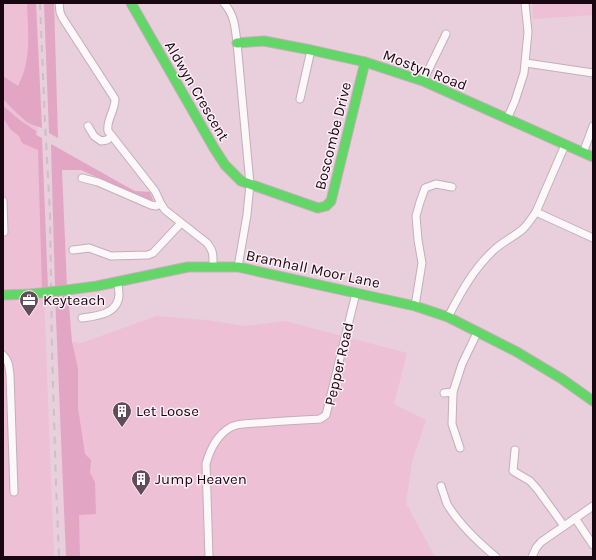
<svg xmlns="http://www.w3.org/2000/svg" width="596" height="560" font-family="Karla,sans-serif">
	<rect width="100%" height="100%" fill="#e9cedb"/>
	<g fill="#edc0d6">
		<polygon points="3,3 29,3 41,181 44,296 54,557 3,557"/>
		<polygon points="532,3 593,3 593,15 533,19"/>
		<polygon points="156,316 206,320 245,326 285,321 407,353 394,404 426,420 412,462 406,503 435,557 80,557 72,342 82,343"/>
	</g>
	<g fill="#e2a5c3">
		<path d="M27,3H36L42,128C37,126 32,125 27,122C18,115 11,107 3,99V76L18,86C32,60 28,32 27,3Z"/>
		<polygon points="44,3 54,3 58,138 49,133"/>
		<polygon points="3,106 21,121 36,131 36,135 42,138 48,289 42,289 38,150 22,143 19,136 11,130 3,118"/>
		<polygon points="51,144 122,184 135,191 150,192 153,200 151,202 81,170 62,170 67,287 55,288"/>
		<polygon points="55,294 68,294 72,342 78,369 78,408 85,454 91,460 90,473 95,482 96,514 79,515 80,557 66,557"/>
	</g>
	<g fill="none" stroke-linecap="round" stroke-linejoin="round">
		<g stroke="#c4aeb9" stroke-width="9">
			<g id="street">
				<path d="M59,3L60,12L62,17L115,99C115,111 106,120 108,131L155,191L161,204L165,210L207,243C214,252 213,255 213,267"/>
				<path d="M224,3C235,16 235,27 237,43L250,184L247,215L238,267"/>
				<polyline points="526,63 593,73"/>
				<polyline points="423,81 446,34"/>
				<polyline points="300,99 311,50"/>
				<polyline points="507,119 515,101 524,73 528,32 525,3"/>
				<polyline points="88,126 94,136 101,141 107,140 112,136"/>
				<polyline points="583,153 593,126"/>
				<polyline points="82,178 98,182 151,205 156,206 161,204"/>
				<polyline points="3,201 4,232"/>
				<polyline points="536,212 593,238"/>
				<polyline points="73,250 89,248 111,256 148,255 153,253 181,223"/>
				<polyline points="415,306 422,263 418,240 416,216 420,202 425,188 436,184 452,187"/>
				<path d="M448,317C461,292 474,268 495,249C504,241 515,236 523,229C528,224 532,218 536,212L565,145"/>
				<path d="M82,318C97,316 118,314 119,295C119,291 118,286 118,282"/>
				<path d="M3,355C9,361 9,367 10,375L14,492"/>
				<polyline points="444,393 453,392"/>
				<polyline points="460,448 452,424 453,392 462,364 477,333"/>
				<polyline points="515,450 513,471 530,481 538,490 564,526"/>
				<path d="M441,486C443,492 445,498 447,504C459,524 478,542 496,557"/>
				<polyline points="575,518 593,545"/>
				<path d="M209,557L206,464C210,449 217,435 231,427C239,423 248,424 256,423C277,421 299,420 320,419L326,415L356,293"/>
				<polyline points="532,557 536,548 541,542 593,506"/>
			</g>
		</g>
		<g stroke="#c4aeb9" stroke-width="11">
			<g id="fast">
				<polyline points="131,3 214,148 225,165 241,181 318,208 326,206 331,201 365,62"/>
				<polyline points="237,43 264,41 311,50 365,62 423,81 593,157"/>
				<polyline points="67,290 97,286 188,267 238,267 415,306 448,317 517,352 562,379 593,401"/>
				<polyline points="3,295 31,294"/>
			</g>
		</g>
		<use href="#street" stroke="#fcf8fa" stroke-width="7"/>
		<use href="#fast" stroke="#63d668" stroke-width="9"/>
		<polyline stroke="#c9c1c5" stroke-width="2" stroke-dasharray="7 7" stroke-linecap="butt" points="40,3 45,123 50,214 52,350 56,485 59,557"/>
		<g stroke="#c4aeb9" stroke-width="11" stroke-linecap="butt">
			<polyline id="fast-bridge" points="31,294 67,290"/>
		</g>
		<use href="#fast-bridge" stroke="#63d668" stroke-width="9"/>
	</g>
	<defs>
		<g id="office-pin" transform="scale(1)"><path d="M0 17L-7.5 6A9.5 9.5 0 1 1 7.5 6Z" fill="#614d57" stroke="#ffeff6"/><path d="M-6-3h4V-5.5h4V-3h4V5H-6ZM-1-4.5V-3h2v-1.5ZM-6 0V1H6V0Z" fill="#fff"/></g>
		<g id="building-pin" transform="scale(1)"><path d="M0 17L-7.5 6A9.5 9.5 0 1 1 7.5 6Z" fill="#614d57" stroke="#ffeff6"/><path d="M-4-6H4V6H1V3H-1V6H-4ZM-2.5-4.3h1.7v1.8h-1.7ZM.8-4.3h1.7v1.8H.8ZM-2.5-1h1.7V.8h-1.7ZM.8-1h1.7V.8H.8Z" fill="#fff"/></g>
	</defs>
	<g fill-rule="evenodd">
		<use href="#office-pin" x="29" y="300"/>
		<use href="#building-pin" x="122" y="411"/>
		<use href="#building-pin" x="141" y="479"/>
	</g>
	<g text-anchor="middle" stroke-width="3" stroke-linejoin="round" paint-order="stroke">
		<g font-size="15" fill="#180710" stroke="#ffeff6">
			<text transform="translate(425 70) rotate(21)" y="5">Mostyn Road</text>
			<text transform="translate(197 91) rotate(60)" y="5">Aldwyn Crescent</text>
			<text transform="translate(333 136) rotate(-76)" y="5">Boscombe Drive</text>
			<text transform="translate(313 269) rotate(12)" y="5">Bramhall Moor Lane</text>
			<text transform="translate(339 364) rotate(-77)" y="5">Pepper Road</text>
		</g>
		<g font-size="15" fill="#180710" stroke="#ffeff6" text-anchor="start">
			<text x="43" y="305">Keyteach</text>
			<text x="136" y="416">Let Loose</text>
			<text x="155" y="484">Jump Heaven</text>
		</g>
	</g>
	<rect width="596" height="560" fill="none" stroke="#180710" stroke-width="8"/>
</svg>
